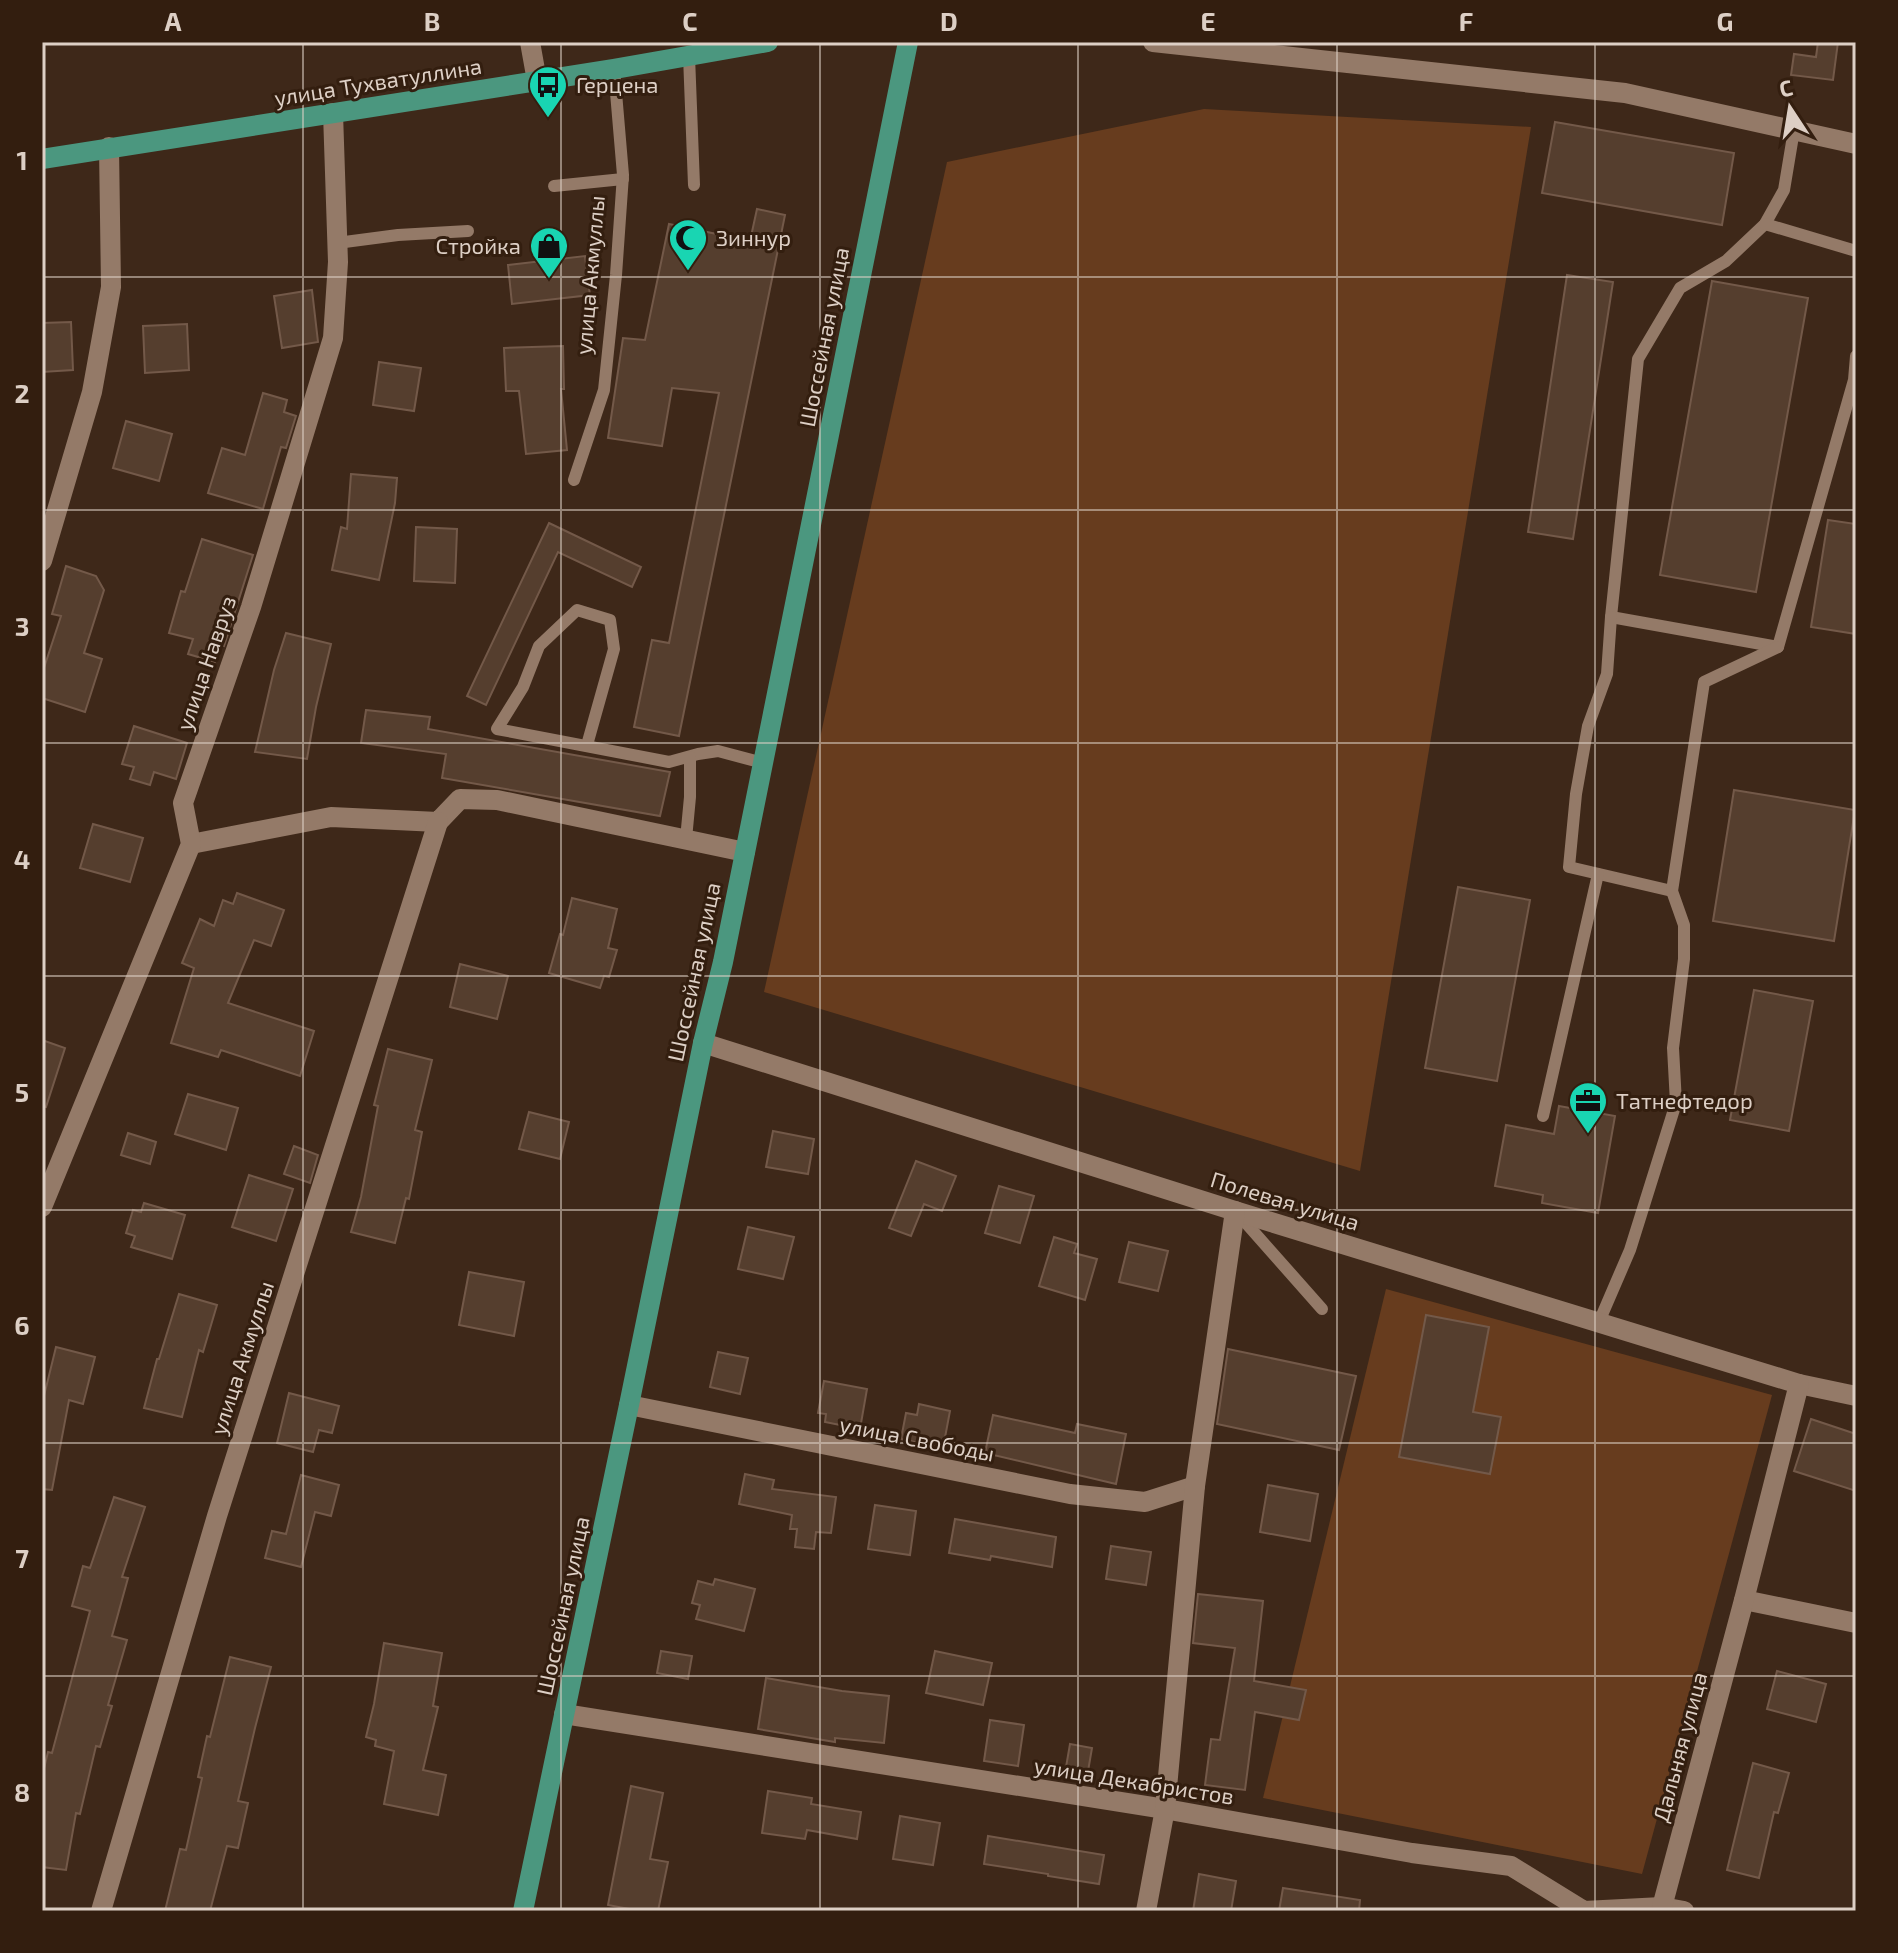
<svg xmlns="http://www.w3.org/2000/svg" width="1898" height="1953" font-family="'Exo 2',sans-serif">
	<rect width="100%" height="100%" fill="#3e2819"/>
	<g fill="#673c1e">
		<polygon points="1204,109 1531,127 1360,1171 764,992 947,162"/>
		<polygon points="1386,1289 1772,1395 1642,1874 1263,1798"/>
	</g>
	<g fill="#553e2e" stroke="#735949" stroke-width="2">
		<polygon points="1818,42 1838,42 1833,80 1791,75 1794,54 1816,57"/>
		<polygon points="1555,122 1734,153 1722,225 1542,193"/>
		<polygon points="757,209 785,215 679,736 634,727 652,640 669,643 719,393 672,388 662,446 608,438 623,338 645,340 669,224 750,241"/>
		<polygon points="585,256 590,295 512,304 508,265"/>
		<polygon points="1567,275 1613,282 1573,539 1528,532"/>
		<polygon points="1712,281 1808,298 1756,592 1660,575"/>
		<polygon points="312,290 318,342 282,348 274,296"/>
		<polygon points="71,322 73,370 42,372 42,323"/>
		<polygon points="187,324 189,370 145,373 143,326"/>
		<polygon points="563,346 564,389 561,389 567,450 526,454 519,391 506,391 504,348"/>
		<polygon points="379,362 421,368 414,411 373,405"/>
		<polygon points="263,393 287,400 284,412 296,416 286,448 281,447 263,509 208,493 222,448 245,455"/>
		<polygon points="126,421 172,434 159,481 113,468"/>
		<polygon points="351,474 397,478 395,503 379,580 332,570 341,527 347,529"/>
		<polygon points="1828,520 1856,524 1856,634 1811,627"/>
		<polygon points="549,523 641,567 632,587 558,552 486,705 467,696"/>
		<polygon points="416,527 457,529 455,583 414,581"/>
		<polygon points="202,539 253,555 224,646 219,645 215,662 188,654 193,639 169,633 181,591 185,592"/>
		<polygon points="66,566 96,576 104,590 84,653 102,659 85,712 42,698 42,674 61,616 52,614"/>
		<polygon points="286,633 331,644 316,707 307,759 255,752 274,670"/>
		<polygon points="366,710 430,717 428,729 670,772 660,816 442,778 446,754 361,743"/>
		<polygon points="134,726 187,743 176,779 154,772 150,785 130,779 134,767 122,764"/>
		<polygon points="1734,790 1855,810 1834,941 1713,921"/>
		<polygon points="93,824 143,838 130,882 80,868"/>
		<polygon points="1458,887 1530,900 1497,1081 1425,1068"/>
		<polygon points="237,893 284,910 271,946 254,940 228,1003 314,1031 300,1076 221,1050 218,1057 171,1043 194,968 182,963 200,919 214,926 223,900 233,904"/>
		<polygon points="572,898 617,909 608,948 617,950 609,977 604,976 600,988 549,973 560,934 563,935"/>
		<polygon points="460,964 508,976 497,1019 450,1007"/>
		<polygon points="1754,990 1813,1001 1789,1131 1730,1120"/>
		<polygon points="42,1040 65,1048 46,1107 42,1106"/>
		<polygon points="388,1049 432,1060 415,1130 422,1132 409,1199 406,1198 395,1243 351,1232 361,1197 378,1106 374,1105"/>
		<polygon points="188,1094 238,1108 226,1150 175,1134"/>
		<polygon points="1559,1106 1615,1116 1598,1213 1542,1203 1543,1195 1495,1186 1506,1125 1554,1134"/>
		<polygon points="529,1112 569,1122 560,1159 519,1149"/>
		<polygon points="773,1131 814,1139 808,1174 766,1167"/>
		<polygon points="128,1133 156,1142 150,1164 121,1155"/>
		<polygon points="294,1146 318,1155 310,1183 284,1174"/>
		<polygon points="916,1161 956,1176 942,1211 924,1204 911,1236 889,1228"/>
		<polygon points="249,1175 293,1189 276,1241 232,1227"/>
		<polygon points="999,1186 1034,1196 1020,1243 985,1233"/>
		<polygon points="144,1203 185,1215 172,1259 131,1247 135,1236 126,1233 133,1210 141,1212"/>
		<polygon points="748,1227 794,1237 783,1279 738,1269"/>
		<polygon points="1054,1237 1077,1244 1074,1253 1097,1259 1085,1300 1039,1286"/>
		<polygon points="1129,1242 1168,1251 1158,1291 1119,1282"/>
		<polygon points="469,1272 524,1282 514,1336 459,1325"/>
		<polygon points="179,1294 217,1305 203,1352 199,1350 182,1417 144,1408 157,1359 159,1359"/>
		<polygon points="1426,1315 1489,1327 1473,1412 1501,1417 1490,1474 1399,1457"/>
		<polygon points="56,1347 95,1357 83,1404 69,1400 52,1490 42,1489 42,1404"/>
		<polygon points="1228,1349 1356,1376 1339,1450 1217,1424"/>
		<polygon points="718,1352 748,1358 740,1394 710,1387"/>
		<polygon points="824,1381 867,1389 860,1429 825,1422 826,1414 818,1413"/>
		<polygon points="289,1393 339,1406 332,1433 319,1430 313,1452 277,1443"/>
		<polygon points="919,1404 950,1411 943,1448 901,1439 906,1413 917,1415"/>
		<polygon points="993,1415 1075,1433 1077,1424 1126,1434 1116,1484 985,1453"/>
		<polygon points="1811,1419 1856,1434 1856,1491 1794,1471"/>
		<polygon points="745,1474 774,1480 772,1489 836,1497 831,1533 816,1532 814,1549 795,1547 797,1529 790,1529 792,1515 739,1504"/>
		<polygon points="301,1475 339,1485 331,1516 315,1512 301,1567 265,1558 272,1531 286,1534"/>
		<polygon points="1268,1485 1318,1494 1310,1541 1260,1532"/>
		<polygon points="114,1497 145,1507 122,1577 128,1578 112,1636 127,1640 108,1705 112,1706 100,1747 96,1746 80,1814 76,1813 66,1870 42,1867 42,1777 48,1752 52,1753 90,1611 72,1606 83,1566 90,1568"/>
		<polygon points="875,1505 916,1511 910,1555 868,1549"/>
		<polygon points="955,1519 1056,1537 1052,1567 991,1556 990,1560 949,1553"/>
		<polygon points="1111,1546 1151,1552 1146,1585 1106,1579"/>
		<polygon points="715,1579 755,1589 744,1631 696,1619 700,1605 692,1603 698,1581 713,1585"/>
		<polygon points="1198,1594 1263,1601 1254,1681 1306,1690 1299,1720 1255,1712 1245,1790 1205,1785 1211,1739 1220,1740 1235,1648 1193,1643"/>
		<polygon points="384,1643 442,1653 433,1706 438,1707 423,1770 446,1775 438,1815 384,1804 394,1751 375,1746 376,1740 366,1737 374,1704"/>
		<polygon points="661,1651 692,1656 688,1679 657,1673"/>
		<polygon points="935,1651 992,1663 983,1705 926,1693"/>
		<polygon points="230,1657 271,1667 255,1728 238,1801 248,1803 238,1848 227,1846 210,1911 165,1911 180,1849 186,1850 202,1778 198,1777 207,1736 210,1737"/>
		<polygon points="1777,1671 1826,1684 1816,1722 1767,1709"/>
		<polygon points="766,1678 842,1691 889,1696 884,1743 835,1738 835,1742 758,1729"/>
		<polygon points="990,1720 1024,1725 1018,1766 984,1761"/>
		<polygon points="1070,1744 1092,1748 1087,1777 1065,1773"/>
		<polygon points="1753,1763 1789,1773 1778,1813 1774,1812 1759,1878 1727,1870"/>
		<polygon points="631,1786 663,1793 650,1859 668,1862 658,1911 640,1911 608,1905"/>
		<polygon points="768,1791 812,1798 811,1804 861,1812 857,1839 807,1830 805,1839 762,1833"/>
		<polygon points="900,1816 940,1823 933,1865 893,1859"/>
		<polygon points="988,1836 1104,1855 1099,1884 1048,1876 1048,1874 984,1864"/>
		<polygon points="1199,1874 1236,1881 1231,1911 1193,1911"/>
		<polygon points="1283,1888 1360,1900 1359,1911 1279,1911"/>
	</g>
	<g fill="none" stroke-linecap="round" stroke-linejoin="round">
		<g stroke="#947a68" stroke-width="12">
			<polyline points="689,56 694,185"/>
			<polyline points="1794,130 1784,190 1765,224 1726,261 1680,288 1638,359 1611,617 1778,647 1854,380 1856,356"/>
			<polyline points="554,186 623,179"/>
			<polyline points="1765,224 1856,251"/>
			<polyline points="337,243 398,235 468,231"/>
			<polyline points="574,480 604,390 616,275 623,175 614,69"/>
			<polyline points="1611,617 1607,674 1588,726 1576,794 1569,867 1672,891"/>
			<polyline points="587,745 614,649 610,620 577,610 539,646 523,687 497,729 669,762 698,754 718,751 763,763"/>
			<polyline points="686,839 690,797 690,757"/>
			<polyline points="1543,1116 1598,874"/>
			<polyline points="1238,1214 1322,1309"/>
			<polyline points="1599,1322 1630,1250 1676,1103 1673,1048 1684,959 1684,925 1672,891 1704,682 1778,647"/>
		</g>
		<g stroke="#947a68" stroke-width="20">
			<polyline points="530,42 537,81"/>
			<polyline points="1153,42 1625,93 1856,144"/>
			<polyline points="42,561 92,392 111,287 109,147"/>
			<polyline points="191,844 331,817 438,822 460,799 497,800 745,852"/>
			<polyline points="703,1043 1235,1211 1799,1384 1856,1396"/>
			<polyline points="42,1207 191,844 183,803 251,607 333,338 338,262 333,113"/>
			<polyline points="629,1405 1070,1494 1145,1502 1195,1486"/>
			<polyline points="1744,1600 1856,1623"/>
			<polyline points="564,1714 1165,1809 1412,1853 1511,1866 1584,1911 1662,1907 1684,1911"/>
			<polyline points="1662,1907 1744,1600 1799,1384"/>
			<polyline points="101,1911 217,1516 438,822"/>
			<polyline points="1146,1911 1165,1809 1195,1486 1235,1211"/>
		</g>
		<g stroke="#4b977f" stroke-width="20">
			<polyline points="42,159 614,69 768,42"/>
			<polyline points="523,1911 629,1405 703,1043 723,962 908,42"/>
		</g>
	</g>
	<path fill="none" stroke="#ddcfc5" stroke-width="2" stroke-opacity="0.55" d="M303,42V1911M561,42V1911M820,42V1911M1078,42V1911M1337,42V1911M1595,42V1911M42,277H1856M42,510H1856M42,743H1856M42,976H1856M42,1210H1856M42,1443H1856M42,1676H1856"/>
	<defs>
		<g id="bus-pin" transform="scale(2)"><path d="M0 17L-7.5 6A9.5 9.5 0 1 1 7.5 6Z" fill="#19d5b2" stroke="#331e0f"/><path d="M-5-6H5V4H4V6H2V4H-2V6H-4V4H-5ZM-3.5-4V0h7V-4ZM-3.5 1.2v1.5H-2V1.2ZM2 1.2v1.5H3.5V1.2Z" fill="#111"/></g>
		<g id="mosque-pin" transform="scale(2)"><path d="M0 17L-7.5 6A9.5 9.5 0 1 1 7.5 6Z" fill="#19d5b2" stroke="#331e0f"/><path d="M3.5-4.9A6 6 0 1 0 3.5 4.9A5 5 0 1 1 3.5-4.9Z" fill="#111"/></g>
		<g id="shop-pin" transform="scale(2)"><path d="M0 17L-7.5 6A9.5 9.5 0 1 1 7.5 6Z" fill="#19d5b2" stroke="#331e0f"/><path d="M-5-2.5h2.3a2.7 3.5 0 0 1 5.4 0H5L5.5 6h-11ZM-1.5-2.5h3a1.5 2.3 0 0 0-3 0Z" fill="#111"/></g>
		<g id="office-pin" transform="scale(2)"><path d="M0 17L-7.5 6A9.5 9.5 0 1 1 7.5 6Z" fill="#19d5b2" stroke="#331e0f"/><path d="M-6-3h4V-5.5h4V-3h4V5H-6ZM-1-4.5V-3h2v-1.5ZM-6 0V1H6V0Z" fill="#111"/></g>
	</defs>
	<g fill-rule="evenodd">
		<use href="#bus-pin" x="548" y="85"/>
		<use href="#mosque-pin" x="688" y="238"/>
		<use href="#shop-pin" x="549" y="246"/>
		<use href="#office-pin" x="1588" y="1101"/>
	</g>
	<g text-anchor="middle" stroke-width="6" stroke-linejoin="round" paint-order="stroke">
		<g font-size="22" fill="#ddcfc5" stroke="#331e0f">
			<text transform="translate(378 82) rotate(-9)" y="8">улица Тухватуллина</text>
			<text transform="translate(590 275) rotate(-85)" y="8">улица Акмуллы</text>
			<text transform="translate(824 337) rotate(-79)" y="8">Шоссейная улица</text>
			<text transform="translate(206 663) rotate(-71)" y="8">улица Навруз</text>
			<text transform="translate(694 972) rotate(-78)" y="8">Шоссейная улица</text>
			<text transform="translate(1285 1201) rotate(17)" y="8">Полевая улица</text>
			<text transform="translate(242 1358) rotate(-72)" y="8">улица Акмуллы</text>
			<text transform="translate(917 1439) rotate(11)" y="8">улица Свободы</text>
			<text transform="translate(563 1606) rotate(-78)" y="8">Шоссейная улица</text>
			<text transform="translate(1680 1747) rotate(-75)" y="8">Дальняя улица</text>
			<text transform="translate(1134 1781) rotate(9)" y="8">улица Декабристов</text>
		</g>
		<g font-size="22" fill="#ddcfc5" stroke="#331e0f" text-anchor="start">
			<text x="576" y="93">Герцена</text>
			<text x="716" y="246">Зиннур</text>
			<text x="521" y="254" text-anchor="end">Стройка</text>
			<text x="1616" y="1109">Татнефтедор</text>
		</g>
	</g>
	<rect width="1898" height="1953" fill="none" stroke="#331e0f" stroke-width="88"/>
	<g transform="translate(1790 108) rotate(348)" stroke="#331e0f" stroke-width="6" paint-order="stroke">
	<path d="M0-6L14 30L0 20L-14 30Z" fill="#ddcfc5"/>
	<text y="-12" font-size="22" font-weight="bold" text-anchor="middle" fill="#ddcfc5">С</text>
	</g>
	<rect x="44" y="44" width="1810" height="1865" fill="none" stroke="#ddcfc5" stroke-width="3"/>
	<g font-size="26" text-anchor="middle" font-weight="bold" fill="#ddcfc5">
		<text x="173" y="31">A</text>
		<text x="432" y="31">B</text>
		<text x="690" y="31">C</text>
		<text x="949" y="31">D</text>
		<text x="1208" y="31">E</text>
		<text x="1466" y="31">F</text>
		<text x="1725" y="31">G</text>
		<text x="22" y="170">1</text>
		<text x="22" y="403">2</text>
		<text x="22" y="636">3</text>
		<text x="22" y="869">4</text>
		<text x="22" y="1102">5</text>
		<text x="22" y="1335">6</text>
		<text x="22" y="1568">7</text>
		<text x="22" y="1802">8</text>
	</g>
</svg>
